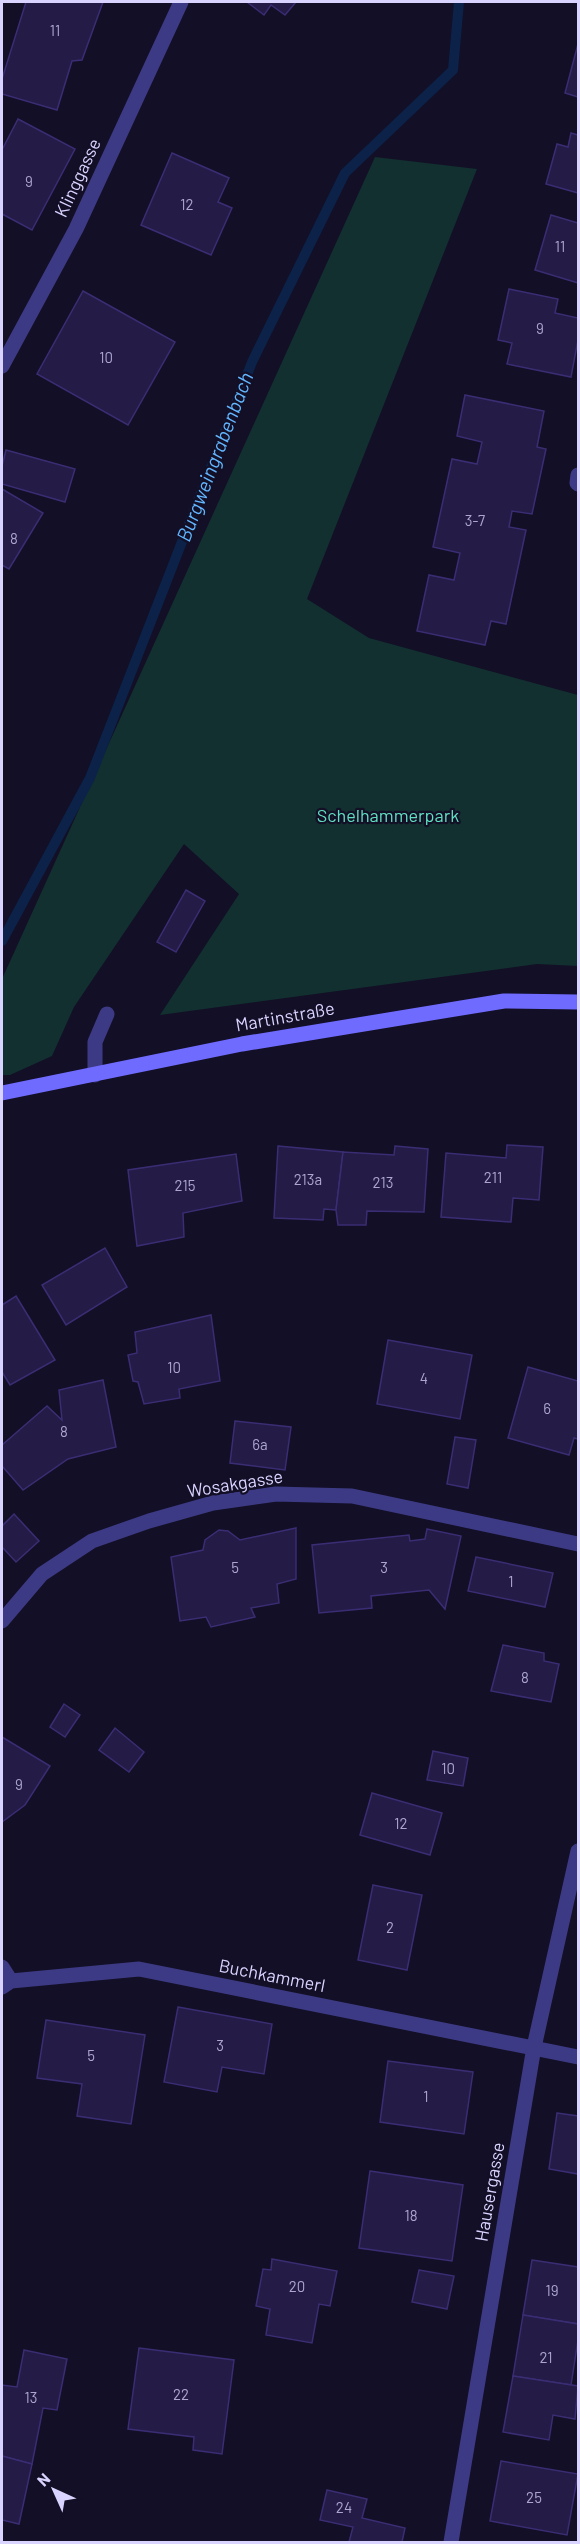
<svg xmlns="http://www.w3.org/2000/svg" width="580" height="2544" font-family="Barlow,sans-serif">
	<rect width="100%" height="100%" fill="#130f26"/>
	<polygon fill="#12302f" points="375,157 477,169 307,599 369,638 578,695 578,966 537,964 160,1015 239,894 184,844 74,1007 52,1056 10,1075 2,1075 2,979"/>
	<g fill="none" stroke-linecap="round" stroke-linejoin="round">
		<polyline stroke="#0c2248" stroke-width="10" points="2,941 90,778 252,362 345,173 453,70 459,2"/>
	</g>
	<g fill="#241b47" stroke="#3b2d73" stroke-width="1.5">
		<polygon points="26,2 103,2 82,60 72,61 57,110 2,94 2,79"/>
		<polygon points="247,2 296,2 285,15 271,5 264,15"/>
		<polygon points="578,44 578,97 565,93"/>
		<polygon points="18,119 75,149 32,230 2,214 2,150"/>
		<polygon points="571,133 578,135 578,193 546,184 557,144 568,147"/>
		<polygon points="172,153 229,178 218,202 232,208 211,255 141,225"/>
		<polygon points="551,215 578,223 578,283 535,270"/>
		<polygon points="509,289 558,299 555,313 578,318 578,340 571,377 507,364 512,343 498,340"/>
		<polygon points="83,291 175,342 128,425 37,374"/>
		<polygon points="465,395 544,411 537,447 546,449 532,514 512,511 509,527 526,530 506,624 491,621 485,645 417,631 429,575 454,580 460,553 433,547 452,459 477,464 482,442 457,436"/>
		<polygon points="6,450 75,469 65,502 2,484 2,466"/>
		<polygon points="2,489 43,513 9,569 2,565"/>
		<polygon points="186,890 205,901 176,952 157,942"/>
		<polygon points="507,1145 543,1147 539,1200 513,1198 511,1222 441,1217 446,1153 506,1158"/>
		<polygon points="278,1146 343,1152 336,1210 324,1209 323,1220 274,1218"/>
		<polygon points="395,1146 428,1149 424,1212 367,1211 366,1225 338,1225 336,1210 343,1152 394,1155"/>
		<polygon points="236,1154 242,1201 183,1213 184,1237 137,1246 128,1170"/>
		<polygon points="105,1248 127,1287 66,1325 42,1285"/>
		<polygon points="16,1296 55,1360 10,1385 2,1372 2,1305"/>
		<polygon points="211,1315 220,1381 179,1389 180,1398 144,1404 138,1382 133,1381 128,1355 137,1353 135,1332"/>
		<polygon points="388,1340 472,1355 460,1419 377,1404"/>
		<polygon points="528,1367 578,1381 578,1439 574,1438 569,1455 508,1438"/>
		<polygon points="103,1380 116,1447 68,1459 23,1490 2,1466 2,1445 47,1406 62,1420 59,1390"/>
		<polygon points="235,1421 291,1427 285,1470 230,1463"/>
		<polygon points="455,1437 476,1440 468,1488 447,1484"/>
		<polygon points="14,1514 39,1541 16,1562 2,1547 2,1526"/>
		<polygon points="296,1528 296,1579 277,1584 279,1603 251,1608 255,1617 211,1627 206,1617 180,1621 171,1557 203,1550 205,1540 219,1530 228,1531 240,1540"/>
		<polygon points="427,1529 461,1536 445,1609 429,1590 371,1596 372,1608 319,1613 312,1545 409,1535 410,1541 425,1539"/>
		<polygon points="476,1557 553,1573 545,1607 468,1591"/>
		<polygon points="503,1645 544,1653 544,1661 559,1664 551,1702 491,1691"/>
		<polygon points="64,1704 80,1715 65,1737 50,1727"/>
		<polygon points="115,1728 144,1752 129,1772 99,1750"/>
		<polygon points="2,1737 50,1766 25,1805 2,1822"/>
		<polygon points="433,1751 468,1758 463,1786 427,1780"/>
		<polygon points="372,1793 442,1813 430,1855 360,1835"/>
		<polygon points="373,1885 422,1895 407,1970 358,1960"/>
		<polygon points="178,2007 272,2024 264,2074 222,2067 217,2092 164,2082"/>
		<polygon points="46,2020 145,2035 131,2124 77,2116 82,2084 37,2078"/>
		<polygon points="388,2061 473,2072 464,2134 380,2122"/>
		<polygon points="557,2113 578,2116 578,2174 549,2169"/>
		<polygon points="370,2171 463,2185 452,2261 359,2248"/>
		<polygon points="272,2259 337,2271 330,2306 319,2304 312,2343 266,2335 270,2309 256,2306 263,2269 271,2270"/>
		<polygon points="532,2260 578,2267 578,2324 523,2315"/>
		<polygon points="419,2270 454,2276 447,2309 412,2302"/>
		<polygon points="523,2315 578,2324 578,2340 571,2385 513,2376"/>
		<polygon points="139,2348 234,2360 222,2454 193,2450 194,2437 128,2429"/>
		<polygon points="24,2350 67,2359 57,2410 43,2408 32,2464 2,2456 2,2385 17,2387"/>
		<polygon points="513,2376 578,2386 575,2419 553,2415 549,2440 503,2432"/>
		<polygon points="2,2456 32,2464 19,2524 2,2520"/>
		<polygon points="501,2461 578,2474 567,2535 490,2521"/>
		<polygon points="327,2490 367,2499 362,2518 405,2528 402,2542 349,2542 353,2527 320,2520"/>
	</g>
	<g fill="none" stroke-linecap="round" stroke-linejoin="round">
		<polyline stroke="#3d3a85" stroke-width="15" points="95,1075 95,1042 107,1014"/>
		<g stroke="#3d3a85" stroke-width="15">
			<polyline points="2,366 76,229 181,2"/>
			<polyline points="578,475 577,483 578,484"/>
			<polyline points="2,1621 42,1574 92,1541 149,1521 213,1503 276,1494 352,1496 578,1544"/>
			<polyline points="2,1967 11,1981"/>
			<polyline points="2,1987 11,1981 139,1969 578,2057"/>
			<polyline points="451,2542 534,2047 578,1851"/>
		</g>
		<polyline stroke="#6f6bff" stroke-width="15" points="2,1093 242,1044 504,1001 578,1002"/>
	</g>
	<g text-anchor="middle" stroke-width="4.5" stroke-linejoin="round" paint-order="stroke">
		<g font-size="15" fill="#aca6d1">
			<text x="55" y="36">11</text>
			<text x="29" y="187">9</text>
			<text x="187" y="210">12</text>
			<text x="560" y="252">11</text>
			<text x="540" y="334">9</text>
			<text x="106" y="363">10</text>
			<text x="475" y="526">3-7</text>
			<text x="14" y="544">8</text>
			<text x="493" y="1183">211</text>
			<text x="308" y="1185">213a</text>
			<text x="383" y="1188">213</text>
			<text x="185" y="1191">215</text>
			<text x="174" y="1373">10</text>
			<text x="424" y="1384">4</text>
			<text x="547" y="1414">6</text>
			<text x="64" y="1437">8</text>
			<text x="260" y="1450">6a</text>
			<text x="235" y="1573">5</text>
			<text x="384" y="1573">3</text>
			<text x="511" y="1587">1</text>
			<text x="525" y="1683">8</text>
			<text x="448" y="1774">10</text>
			<text x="19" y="1790">9</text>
			<text x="401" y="1829">12</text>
			<text x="390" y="1933">2</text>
			<text x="220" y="2051">3</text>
			<text x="91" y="2061">5</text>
			<text x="426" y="2102">1</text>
			<text x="411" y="2221">18</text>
			<text x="297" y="2292">20</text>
			<text x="552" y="2296">19</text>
			<text x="546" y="2363">21</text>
			<text x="181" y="2400">22</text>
			<text x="31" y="2403">13</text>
			<text x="534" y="2503">25</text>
			<text x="344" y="2513">24</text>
		</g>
		<g font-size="18" fill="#d9d4ff" stroke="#130f26">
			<text transform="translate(78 178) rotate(-65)" y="6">Klinggasse</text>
			<text transform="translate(285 1017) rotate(-10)" y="6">Martinstraße</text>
			<text transform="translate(235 1484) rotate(-9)" y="6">Wosakgasse</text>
			<text transform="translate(272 1976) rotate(11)" y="6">Buchkammerl</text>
			<text transform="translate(490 2192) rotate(-80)" y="6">Hausergasse</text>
		</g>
		<g font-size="18" fill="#5fe0c0" stroke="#130f26">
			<text x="388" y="822">Schelhammerpark</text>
		</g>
		<g font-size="20" font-style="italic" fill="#62b6ff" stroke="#130f26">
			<text transform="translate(215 457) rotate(-69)" y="7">Burgweingrabenbach</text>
		</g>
	</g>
	<rect width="580" height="2544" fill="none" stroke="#d9d4ff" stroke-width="6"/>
	<g transform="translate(54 2490) rotate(315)" stroke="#130f26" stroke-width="4.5" paint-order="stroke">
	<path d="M0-4.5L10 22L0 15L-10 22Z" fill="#d9d4ff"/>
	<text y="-9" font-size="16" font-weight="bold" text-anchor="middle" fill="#d9d4ff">N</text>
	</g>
</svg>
